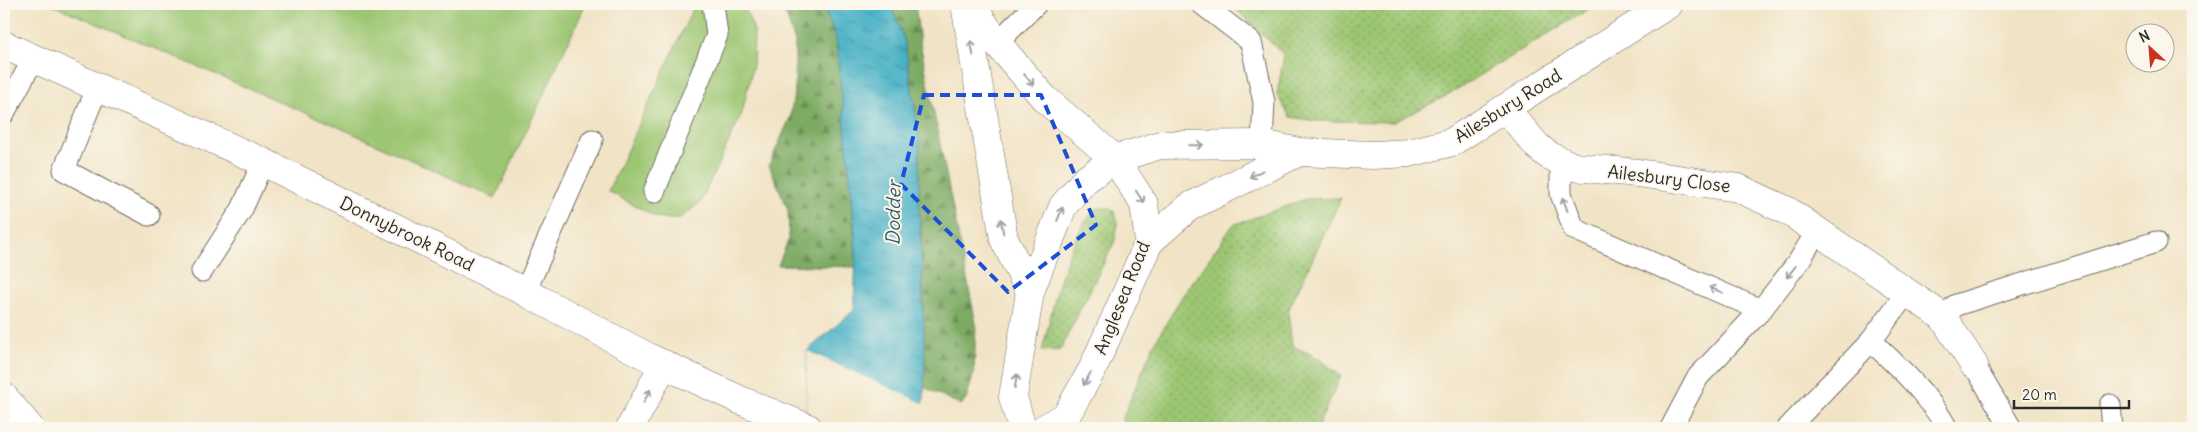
<svg xmlns="http://www.w3.org/2000/svg" width="2197" height="432" font-family="Delius,sans-serif">
	<defs>
		<pattern id="grass-dots" width="8" height="8" patternUnits="userSpaceOnUse" patternTransform="scale(1.25)"><rect width="8" height="8" fill="#9cc672"/><path d="M2 2h.1M6 6h.1" fill="none" stroke="#7fa15e" stroke-width="1.8" stroke-linecap="round"/></pattern>
		<pattern id="forest-firs" width="22" height="20" patternUnits="userSpaceOnUse" patternTransform="scale(1.25)"><rect width="22" height="20" fill="#7dab64"/><path d="M5 1l3.5 6h-7zM16 11l3.5 6h-7z" fill="#678b53"/></pattern>
		<pattern id="water-ripples" width="26" height="14" patternUnits="userSpaceOnUse" patternTransform="scale(1.25)"><rect width="26" height="14" fill="#47b1c6"/><path d="M2 4q2-2 4 0t4 0M15 11q2-2 4 0t4 0" fill="none" stroke="#3b90a1"/></pattern>
	</defs>
	<rect width="100%" height="100%" fill="#fbf7ec"/>
	<filter id="ink" filterUnits="userSpaceOnUse"><feTurbulence type="fractalNoise" baseFrequency=".02" numOctaves="2"/><feDisplacementMap in="SourceGraphic" scale="10" xChannelSelector="R" yChannelSelector="G"/><feConvolveMatrix kernelMatrix="1 2 1 2 8 2 1 2 1" color-interpolation-filters="sRGB"/></filter>
	<filter id="wash" filterUnits="userSpaceOnUse"><feTurbulence type="fractalNoise" baseFrequency=".0096" numOctaves="4" result="noise"/><feDisplacementMap in="SourceGraphic" scale="20" xChannelSelector="R" yChannelSelector="G"/><feGaussianBlur stdDeviation="1.12" result="paint"/><feColorMatrix in="noise" values="0 0 0 0 0 0 0 0 0 0 0 0 0 0 0 0 0 1.4 0 .05"/><feComposite in="paint" operator="in"/></filter>
	<g filter="url(#wash)">
		<rect width="100%" height="100%" fill="#f1e3c5"/>
		<g fill="url(#grass-dots)" stroke="#64784e">
			<polygon points="1230,4 1597,4 1444,97 1394,122 1316,121 1290,117 1277,95 1284,55"/>
			<polygon points="1341,198 1288,311 1292,346 1317,357 1341,376 1317,428 1125,428 1122,419 1153,346 1181,298 1233,225 1306,199"/>
			<path d="M1098,208H1110L1115,213L1118,223L1114,243L1060,350L1042,351C1052,313 1067,231 1098,208Z"/>
		</g>
		<g fill="url(#forest-firs)" stroke="#546b48">
			<polygon points="782,4 823,4 836,37 852,198 856,267 778,265 789,238 788,210 769,165 790,118 795,88 795,42"/>
			<polygon points="890,4 915,4 920,43 976,324 974,373 966,400 961,405 924,387 923,265 919,200 904,38"/>
		</g>
		<g fill="#9cc672" stroke="#64784e">
			<polygon points="51,4 586,4 495,198 334,125"/>
			<polygon points="695,4 743,4 754,30 753,65 742,113 700,203 680,218 669,219 656,217 608,191"/>
		</g>
		<polygon fill="url(#water-ripples)" stroke="#396e78" points="823,4 890,4 904,38 920,142 919,200 925,354 924,398 917,428 806,428 807,351 854,310 856,251 852,198 836,37"/>
		<polygon fill="#f1e3c5" points="807,351 925,404 920,428 806,428"/>
	</g>
	<g filter="url(#ink)">
		<g fill="none" stroke-linecap="round" stroke-linejoin="round">
			<g stroke="#706b61" stroke-width="23">
				<g id="service">
					<polyline points="1202,4 1251,42 1264,102 1262,144"/>
					<polyline points="997,43 1036,4"/>
					<polyline points="98,86 64,170 149,215"/>
					<polyline points="4,113 34,58"/>
					<polyline points="1561,161 1561,194 1574,229 1761,310"/>
					<polyline points="654,192 717,35 713,4"/>
					<polyline points="202,271 242,209 263,162"/>
					<polyline points="525,292 592,140"/>
					<path d="M1907,292L1871,341C1900,368 1928,394 1947,428"/>
					<polyline points="1943,317 1956,305 2156,242"/>
					<polyline points="1974,365 2011,428"/>
					<polyline points="2110,405 2112,428"/>
					<polyline points="1671,428 1698,377 1761,310 1799,261 1817,231"/>
					<polyline points="1788,428 1871,341"/>
				</g>
			</g>
			<g stroke="#706b61" stroke-width="29">
				<g id="minor">
					<polyline points="1505,108 1537,146 1548,155 1574,167 1638,173 1738,188 1788,211 1943,317 1974,365"/>
					<polyline points="4,397 30,428"/>
				</g>
			</g>
			<g stroke="#706b61" stroke-width="29">
				<g id="secondary">
					<polyline points="965,4 1004,239 1030,292 1013,397 1022,428"/>
					<polyline points="971,4 997,43 1045,99 1115,159 1144,204 1149,242 1093,368 1066,416 1045,428"/>
					<polyline points="4,45 263,162 525,292 650,358 740,400 808,428"/>
					<polyline points="1149,242 1189,207 1299,152"/>
					<polyline points="1030,292 1063,206 1085,180 1115,159 1160,145 1262,144 1299,152 1373,155 1409,153 1452,142 1669,4"/>
					<polyline points="630,428 664,364"/>
				</g>
			</g>
			<use href="#service" stroke="#fff" stroke-width="21"/>
			<use href="#minor" stroke="#fff" stroke-width="28"/>
			<use href="#secondary" stroke="#fff" stroke-width="28"/>
		</g>
		<defs><path id="oneway-shaft" d="M-6 0H5M1.5-3L5.5 0L1.5 3" fill="none" stroke-width="1.6" stroke-linecap="round" stroke-linejoin="round" transform="scale(1.25)"/></defs>
		<g stroke="#a0a0a0">
			<use href="#oneway-shaft" transform="translate(972 48) rotate(-100)"/>
			<use href="#oneway-shaft" transform="translate(1029 80) rotate(50)"/>
			<use href="#oneway-shaft" transform="translate(1196 145) rotate(-1)"/>
			<use href="#oneway-shaft" transform="translate(1256 174) rotate(152)"/>
			<use href="#oneway-shaft" transform="translate(1140 197) rotate(57)"/>
			<use href="#oneway-shaft" transform="translate(1565 204) rotate(-110)"/>
			<use href="#oneway-shaft" transform="translate(1060 214) rotate(-68)"/>
			<use href="#oneway-shaft" transform="translate(1002 226) rotate(-100)"/>
			<use href="#oneway-shaft" transform="translate(1791 272) rotate(128)"/>
			<use href="#oneway-shaft" transform="translate(1716 290) rotate(-157)"/>
			<use href="#oneway-shaft" transform="translate(1087 379) rotate(119)"/>
			<use href="#oneway-shaft" transform="translate(1016 381) rotate(-79)"/>
			<use href="#oneway-shaft" transform="translate(647 396) rotate(-62)"/>
		</g>
	</g>
	<path fill="none" stroke="#1d4ed8" stroke-width="4" stroke-dasharray="10 6" stroke-linejoin="round" d="M924,95H1041L1096,225L1008,292L901,184Z"/>
	<g text-anchor="middle" stroke-width="4" stroke-linejoin="round" paint-order="stroke">
		<g font-size="18" fill="#2b2b2b" stroke="#fbf7ec">
			<text transform="translate(1508 106) rotate(-32)" y="6">Ailesbury Road</text>
			<text transform="translate(1669 179) rotate(7)" y="6">Ailesbury Close</text>
			<text transform="translate(407 234) rotate(26)" y="6">Donnybrook Road</text>
			<text transform="translate(1122 298) rotate(-68)" y="6">Anglesea Road</text>
		</g>
		<g font-size="19" font-style="italic" fill="#355a61" stroke="#fbf7ec">
			<text transform="translate(893 213) rotate(-89)" y="7">Dodder</text>
		</g>
	</g>
	<rect width="2197" height="432" fill="none" stroke="#fbf7ec" stroke-width="20"/>
	<g transform="translate(2150 48) rotate(334)"><circle r="24" fill="#fbf7ec" stroke="#a8a59f"/>
	<path d="M0-4L9 19L0 12L-9 19Z" fill="#c8321e"/>
	<text y="-8" font-size="14" font-weight="bold" text-anchor="middle" fill="#2b2b2b">N</text>
	</g>
	<path d="M2014 400v8h115v-8" fill="none" stroke="#2b2b2b" stroke-width="2.5"/>
	<text x="2022" y="400" font-size="15" fill="#2b2b2b" stroke="#fbf7ec" stroke-width="4" paint-order="stroke">20 m</text>
</svg>
